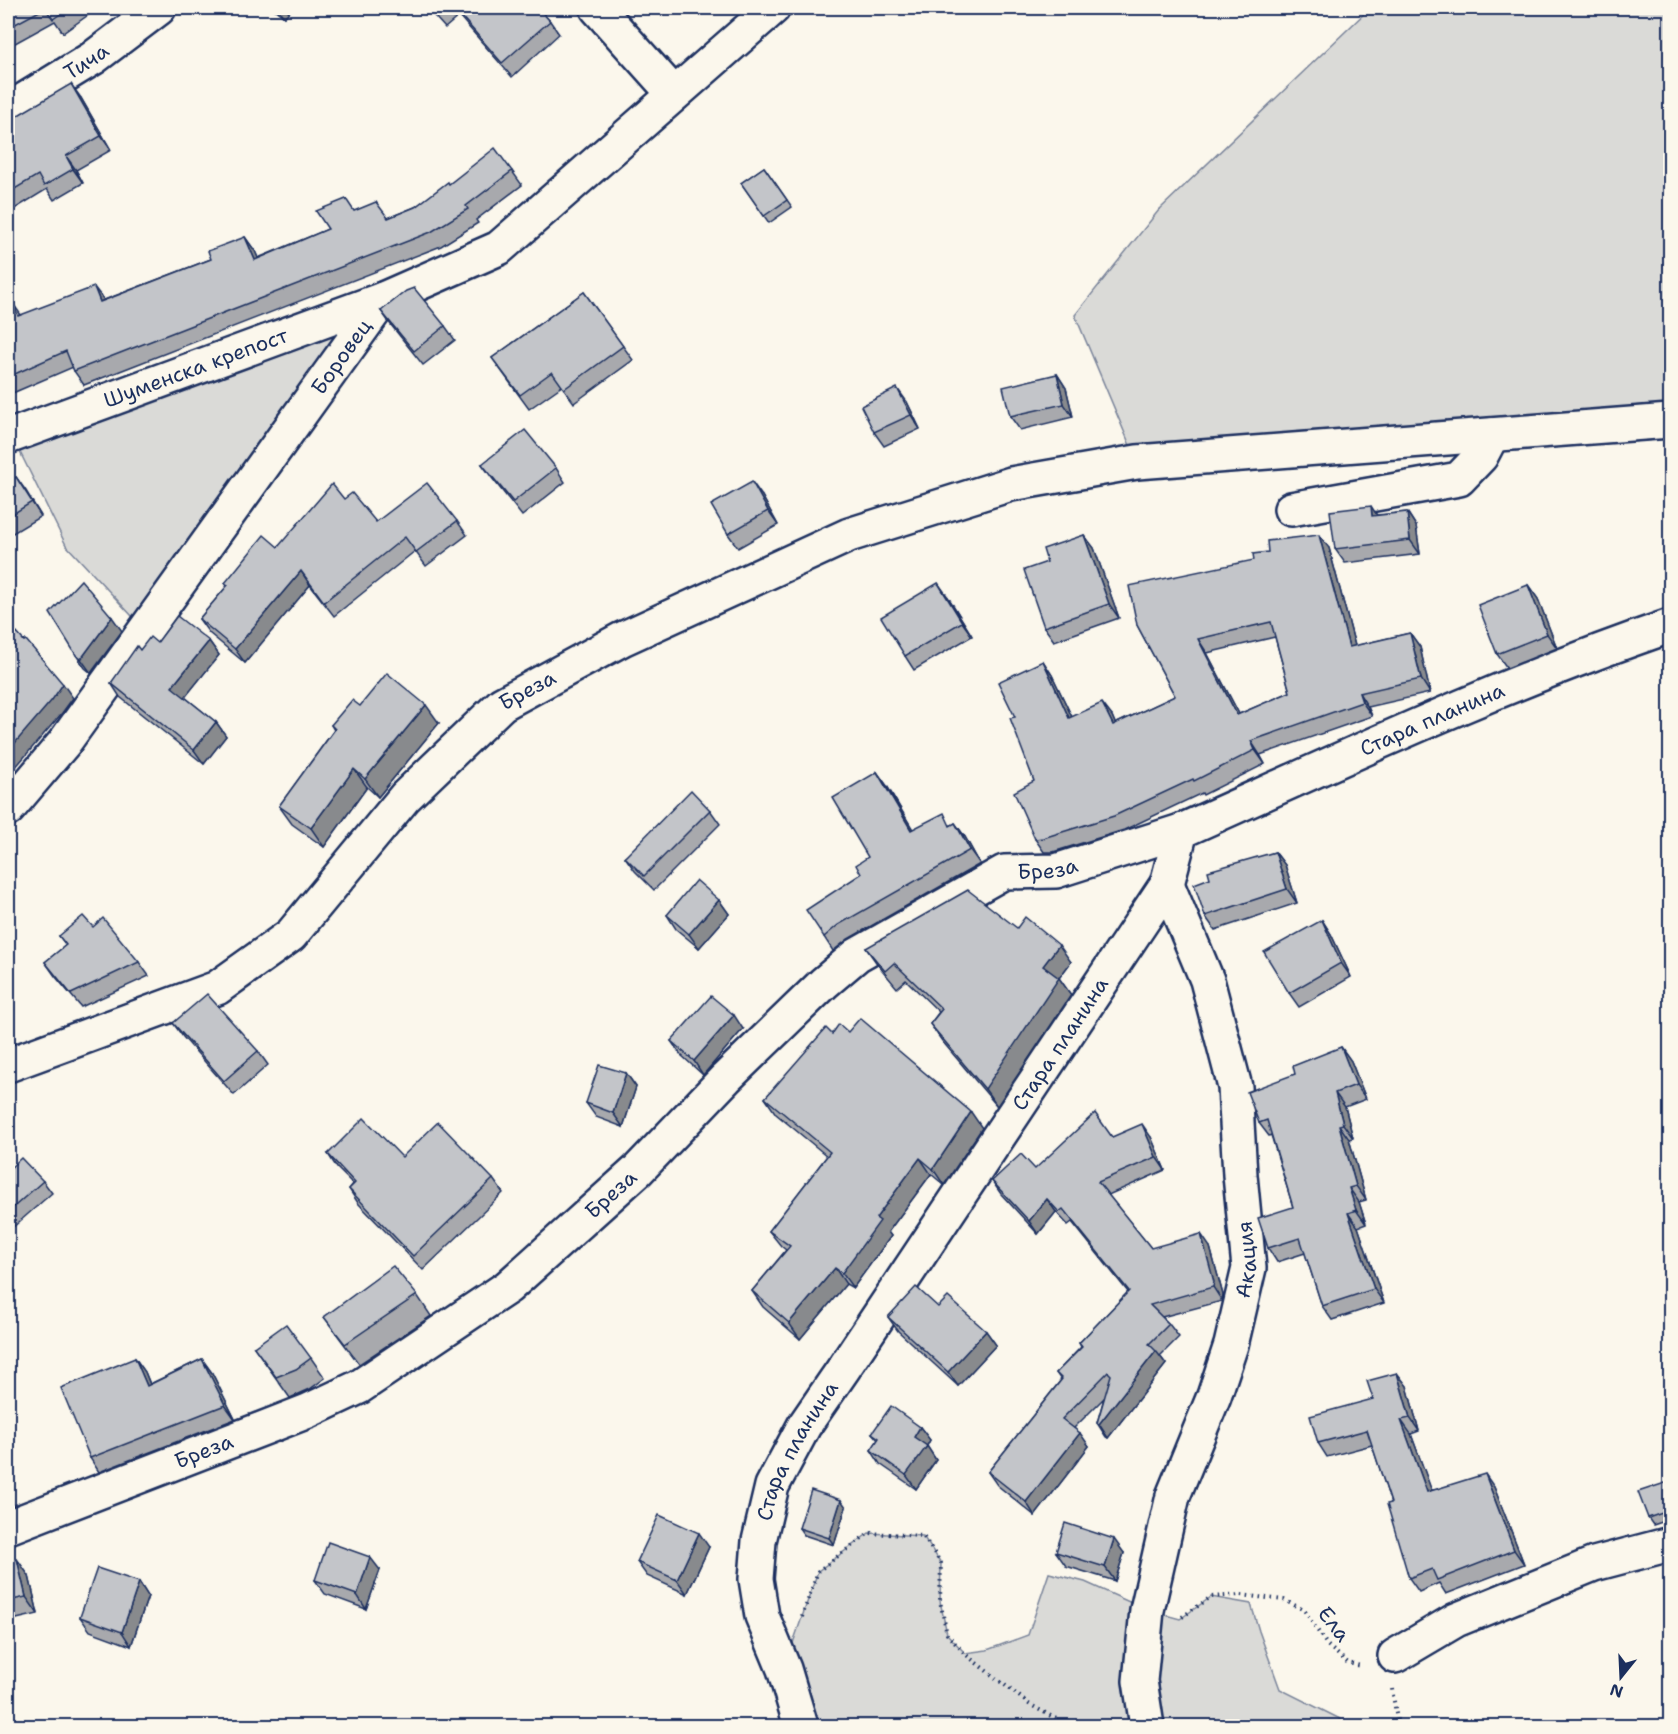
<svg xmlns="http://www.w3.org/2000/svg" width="1678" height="1734" font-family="'Shantell Sans',sans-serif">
	<rect width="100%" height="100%" fill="#fbf7ec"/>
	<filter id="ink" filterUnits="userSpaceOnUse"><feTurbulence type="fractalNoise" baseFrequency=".0167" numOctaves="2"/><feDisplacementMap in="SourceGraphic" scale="12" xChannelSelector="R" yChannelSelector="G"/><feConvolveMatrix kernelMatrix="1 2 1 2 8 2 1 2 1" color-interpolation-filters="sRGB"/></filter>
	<g filter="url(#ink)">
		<g fill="#dadad7" stroke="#7a849a" stroke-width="1.5">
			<polygon points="1370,8 1670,8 1670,421 1137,462 1075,315 1159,210"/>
			<polygon points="383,299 146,631 66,545 11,434"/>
			<polygon points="869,1533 923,1536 941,1563 940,1601 947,1634 965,1653 987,1650 1028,1635 1049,1573 1085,1582 1147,1610 1180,1619 1211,1597 1251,1604 1259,1631 1280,1689 1354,1726 801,1726 784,1669 818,1571"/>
		</g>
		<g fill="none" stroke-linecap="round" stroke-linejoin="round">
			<g stroke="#1b2f5e" stroke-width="38">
				<g id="minor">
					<polyline points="597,8 674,94"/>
					<path id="s1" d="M8,110L93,58L159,8"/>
					<path id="s2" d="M8,437L383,299"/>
					<polyline points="1291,509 1459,479 1481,456 1492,435"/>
					<path id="s3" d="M8,809L64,743L383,299L499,248L773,8"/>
					<path id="s4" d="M8,1065L217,988L291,935L405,797L502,704L622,639L849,535L1011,484L1137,462L1670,421"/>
					<path id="s5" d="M8,1527L308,1411L359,1387L508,1287L637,1171L726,1078L824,983L857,955L1004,872L1056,871L1181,831"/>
					<polyline points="1395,1656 1456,1620 1594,1564 1670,1544"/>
					<path id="s6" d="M801,1726L784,1669L762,1616L756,1579L759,1541L772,1486L804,1426L844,1368L1167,884L1181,831C1342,759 1503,683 1670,626"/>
					<path id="s7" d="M1147,1726L1140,1681L1147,1610L1173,1496L1214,1396L1231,1345L1249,1268L1240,1175L1235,1087L1207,980L1167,884"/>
				</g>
			</g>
			<g stroke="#1b2f5e" stroke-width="4" stroke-dasharray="1.5 4.5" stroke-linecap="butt">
				<polyline points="802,1617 818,1571 869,1533 923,1536 941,1563 940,1601 947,1634 965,1654 1029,1704 1069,1726"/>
				<polyline points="1182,1617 1211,1597 1241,1595 1284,1600 1304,1610 1327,1645 1348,1663 1361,1666"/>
				<polyline points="1392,1689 1398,1726"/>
			</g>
			<use href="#minor" stroke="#fbf7ec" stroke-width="33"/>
		</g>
		<g fill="#a8a9ad" stroke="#1b2f5e" stroke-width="1.5" fill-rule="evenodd">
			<polygon points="8,8 98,8 63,33 55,21 8,47"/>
			<polygon points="273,8 293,8 284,17"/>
			<polygon points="427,8 538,8 550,21 559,34 512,77 459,16 445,28"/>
			<polygon points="81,98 111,150 76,170 83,183 54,200 47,189 8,213 8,121"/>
			<polygon points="764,167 792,207 769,223 741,183"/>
			<polygon points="512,171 522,185 476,220 478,223 441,246 84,385 74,371 73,367 8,395 8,308 14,305 21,315 104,300 211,259 245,237 255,251 258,258 328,229 355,211 388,218 415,207 449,184"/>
			<polygon points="584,292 633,360 574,403 562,386 529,409 492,358"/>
			<polygon points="381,311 445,326 455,340 423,365 391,325"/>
			<polygon points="1057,374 1066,388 1073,417 1020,430 1010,416"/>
			<polygon points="907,402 920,429 884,446 874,432"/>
			<polygon points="482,464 556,468 565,482 522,516 492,478"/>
			<polygon points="16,477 41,516 8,536 8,478 9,481"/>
			<polygon points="762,496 778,525 738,548 728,534"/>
			<polygon points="344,499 376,522 457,521 467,535 426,566 415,551 334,616 310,585 245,663 209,633 199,619 227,586 225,583 278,547"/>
			<polygon points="1407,512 1416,526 1420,554 1345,563 1335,549 1377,515"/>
			<polygon points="1084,535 1094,548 1119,618 1054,641 1044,627 1047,562"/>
			<path d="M1329,548L1355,646L1410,633L1420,647L1430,693L1368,707L1372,716L1260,755L1265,764L1203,795L1202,793L1124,830L1053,852H1044L1035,839L1034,781L1015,717L1043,661L1052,675L1072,717L1112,716L1115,724L1175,696L1137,625L1254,560ZM1275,637L1290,692L1239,714L1207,653Z"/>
			<polygon points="1528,585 1538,599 1557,648 1507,668 1497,654"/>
			<polygon points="948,597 972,636 914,670 905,656"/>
			<polygon points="122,631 91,673 85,668 76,655"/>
			<polygon points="209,641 219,655 185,697 216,722 226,736 204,764 120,697 111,683 140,650 157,643"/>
			<polygon points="360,706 439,723 378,797 367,787 324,847 292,824 279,806 334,730 331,725"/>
			<polygon points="877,772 887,786 912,829 952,825 955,823 965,837 980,864 848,939 833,951 824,937 861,874 868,857"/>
			<polygon points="710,810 720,824 654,890 635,871 625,857"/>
			<polygon points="1275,852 1285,865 1297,903 1215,930 1205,916 1210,878"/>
			<polygon points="719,900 729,914 699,948 676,929 667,915"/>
			<polygon points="1322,920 1331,934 1351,977 1299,1007 1289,993"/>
			<polygon points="93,927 139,962 149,976 81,1007 55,976 45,962 66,945 59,936"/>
			<polygon points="1017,928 1071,962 1059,978 1071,995 997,1106 942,1041 930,1024 939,1012 906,980 897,988 878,965 866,948"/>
			<polygon points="173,1023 258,1051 268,1065 234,1095 183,1037"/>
			<polygon points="743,1029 703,1075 681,1055 671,1041"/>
			<polygon points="848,1032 982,1128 944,1185 931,1174 888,1232 891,1236 853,1288 846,1284 800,1339 763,1307 752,1291 786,1250 781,1246 769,1231 827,1156 776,1114 765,1098 832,1034"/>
			<polygon points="1341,1047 1351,1061 1366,1099 1345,1107 1353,1138 1349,1139 1366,1200 1359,1202 1366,1224 1358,1227 1384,1303 1332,1320 1322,1306 1305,1253 1277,1262 1268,1248 1293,1207 1271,1135 1269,1136 1259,1123 1295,1074"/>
			<polygon points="626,1073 636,1087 623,1127 596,1117 586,1103"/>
			<polygon points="1112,1137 1151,1137 1165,1170 1108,1195 1151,1248 1210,1247 1223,1295 1222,1301 1162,1317 1169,1324 1179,1337 1160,1356 1166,1364 1108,1438 1106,1437 1097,1423 1104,1398 1074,1428 1089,1446 1035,1516 997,1485 988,1472 1061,1380 1056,1373 1081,1347 1079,1343 1128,1292 1072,1222 1068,1225 1056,1212 1038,1234 1001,1194 992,1181 1035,1169"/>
			<polygon points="328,1154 402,1157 493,1179 503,1193 423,1270 358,1203 349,1189 353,1184 337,1168"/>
			<polygon points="8,1170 43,1181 52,1193 11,1229 8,1228"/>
			<polygon points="417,1295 431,1316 359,1364 324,1317"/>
			<polygon points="938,1307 986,1331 996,1345 958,1386 898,1331 888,1317"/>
			<polygon points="254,1347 311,1358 325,1378 310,1389 290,1398"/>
			<polygon points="135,1358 145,1372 150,1384 202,1359 212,1373 235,1419 99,1472 90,1458"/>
			<polygon points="1397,1373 1407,1386 1419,1431 1411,1434 1431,1490 1494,1487 1524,1564 1446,1594 1439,1583 1419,1592 1409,1578 1391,1503 1372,1445 1327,1457 1318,1443 1373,1399"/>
			<polygon points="920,1427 930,1440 927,1446 936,1460 916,1489 880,1464 871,1450 878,1440 872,1433"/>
			<polygon points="1671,1481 1671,1519 1653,1525 1648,1518"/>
			<polygon points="846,1507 834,1545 804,1535 799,1528"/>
			<polygon points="709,1547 687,1594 647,1576 637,1562"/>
			<polygon points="1056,1552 1124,1553 1115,1581 1066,1566"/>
			<polygon points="8,1557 10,1561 17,1559 29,1576 38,1614 8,1621"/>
			<polygon points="380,1570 366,1609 325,1594 315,1580"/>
			<polygon points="139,1582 148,1596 131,1646 90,1631 80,1617"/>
		</g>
		<g fill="#888a8d" stroke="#1b2f5e" stroke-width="1.5">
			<polygon points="277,8 293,8 284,17"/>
			<polygon points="71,84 81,98 111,150 101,136"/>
			<polygon points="66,156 76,170 83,183 73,169"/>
			<polygon points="245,237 255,251 265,274 255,260"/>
			<polygon points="94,287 104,300 100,302"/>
			<polygon points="1057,374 1066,388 1073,417 1064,404"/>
			<polygon points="897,388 907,402 920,429 911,415"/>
			<polygon points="16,477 26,491 41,516 32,502"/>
			<polygon points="752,482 762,496 778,525 768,511"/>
			<polygon points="1371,506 1380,520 1372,516"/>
			<polygon points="1407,512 1416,526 1420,554 1410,540"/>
			<polygon points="1084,535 1094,548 1119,618 1109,604"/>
			<polygon points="1319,535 1329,548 1359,661 1349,647"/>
			<polygon points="301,571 310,585 245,663 235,649"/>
			<polygon points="938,583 948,597 972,636 962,622"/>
			<polygon points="1528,585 1538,599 1557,648 1547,634"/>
			<polygon points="112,617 122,631 91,673 81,659"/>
			<polygon points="1410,633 1420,647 1430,693 1421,679"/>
			<polygon points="1198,639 1207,653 1247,729 1237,715"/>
			<polygon points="209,641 219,655 182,701 172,687"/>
			<polygon points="1043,661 1052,675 1079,732 1069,718"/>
			<polygon points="63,684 73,698 62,713 8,776 8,751"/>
			<polygon points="1359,693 1368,707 1372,716 1362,702"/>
			<polygon points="1102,703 1112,716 1122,739 1113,725"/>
			<polygon points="426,705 439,723 378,797 365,779"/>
			<polygon points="216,722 226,736 204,764 194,750"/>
			<polygon points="1251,741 1260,755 1265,764 1255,750"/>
			<polygon points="354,769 367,787 324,847 311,828"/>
			<polygon points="877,772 887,786 921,843 911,830"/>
			<polygon points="955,823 965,837 980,864 970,850"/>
			<polygon points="1275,852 1285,865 1297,903 1287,889"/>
			<polygon points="719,900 729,914 699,948 689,934"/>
			<polygon points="1322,920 1331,934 1351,977 1341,963"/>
			<polygon points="1059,945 1071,962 1059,978 1071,995 997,1106 985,1089 1043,966"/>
			<polygon points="734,1015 743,1029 703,1075 694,1061"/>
			<polygon points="1341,1047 1351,1061 1366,1099 1356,1085"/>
			<polygon points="626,1073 636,1087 623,1127 613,1113"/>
			<polygon points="1335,1093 1345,1107 1353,1138 1343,1124"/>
			<polygon points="971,1112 982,1128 944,1185 933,1169"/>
			<polygon points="1142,1124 1151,1137 1165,1170 1156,1157"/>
			<polygon points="1339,1125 1349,1139 1366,1200 1356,1186"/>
			<polygon points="920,1158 931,1174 888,1232 891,1236 853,1288 842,1273 876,1218"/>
			<polygon points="1349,1188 1359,1202 1366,1224 1356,1210"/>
			<polygon points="1047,1199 1056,1212 1038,1234 1029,1221"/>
			<polygon points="1348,1213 1358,1227 1384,1303 1374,1289"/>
			<polygon points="1201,1234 1210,1247 1223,1295 1222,1301 1213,1287"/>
			<polygon points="835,1268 846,1284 800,1339 789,1323"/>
			<polygon points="986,1331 996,1345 958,1386 948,1372"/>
			<polygon points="1156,1351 1166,1364 1108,1438 1099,1424"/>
			<polygon points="135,1358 145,1372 156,1400 147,1386"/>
			<polygon points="202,1359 212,1373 235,1419 225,1405"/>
			<polygon points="1397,1373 1407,1386 1419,1431 1410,1418"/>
			<polygon points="1401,1420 1411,1434 1437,1505 1427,1492"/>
			<polygon points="920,1427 930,1440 925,1449 927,1446 936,1460 916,1489 906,1475 914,1437"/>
			<polygon points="1080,1433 1089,1446 1035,1516 1026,1502"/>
			<polygon points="1485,1474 1494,1487 1524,1564 1514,1550"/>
			<polygon points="841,1500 846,1507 834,1545 829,1538"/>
			<polygon points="699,1533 709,1547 687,1594 677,1580"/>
			<polygon points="1114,1539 1124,1553 1115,1581 1105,1567"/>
			<polygon points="370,1557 380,1570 366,1609 357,1595"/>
			<polygon points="17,1559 29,1576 38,1614 26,1597"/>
			<polygon points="139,1582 148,1596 131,1646 122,1632"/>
		</g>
		<g fill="#c3c5c9" stroke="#1b2f5e" stroke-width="1.5" fill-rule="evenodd">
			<polygon points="8,8 69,8 53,19 45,8 8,28"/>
			<polygon points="430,8 443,8 436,14"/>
			<polygon points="454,8 538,8 550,21 502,63"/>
			<polygon points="71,84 101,136 66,156 73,169 44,186 38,175 8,193 8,121"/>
			<polygon points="495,148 512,171 466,206 468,209 431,232 74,371 66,351 8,377 8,308 14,305 18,316 94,287 100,302 211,259 208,251 245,237 255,260 328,229 316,211 346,199 354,211 376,202 388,218 415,207 448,182 449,184"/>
			<polygon points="764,167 787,200 764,216 741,183"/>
			<polygon points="414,288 445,326 414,351 381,311 406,291"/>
			<polygon points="584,292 623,346 564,389 552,372 520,395 492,358"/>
			<polygon points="1057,374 1064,404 1010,416 1003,387"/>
			<polygon points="897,388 911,415 874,432 861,406"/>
			<polygon points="525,430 556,468 513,502 482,464"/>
			<polygon points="16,477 32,502 8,517 8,480 8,482"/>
			<polygon points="752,482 768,511 728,534 711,505"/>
			<polygon points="427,483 457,521 416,552 405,537 324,602 301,571 235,649 199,619 228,585 225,583 264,535 278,547 332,484 344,499 352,493 376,522"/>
			<polygon points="1371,506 1372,516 1407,512 1410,540 1335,549 1330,511"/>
			<polygon points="1084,535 1109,604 1044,627 1024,570 1047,562 1043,549"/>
			<path d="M1319,535L1349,647L1410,633L1421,679L1359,693L1362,702L1251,741L1255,750L1194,781L1193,779L1114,816L1043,838L1035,839L1014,792L1034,781L1010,718L1015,717L998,682L1043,661L1069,718L1102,703L1113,725L1175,696L1137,625L1129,586L1254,560L1253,554L1268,552L1267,541ZM1271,622L1290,692L1237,715L1198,639Z"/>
			<polygon points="81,580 112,617 81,659 76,655 50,613"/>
			<polygon points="938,583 962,622 905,656 881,617"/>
			<polygon points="1528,585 1547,634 1497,654 1478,605"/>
			<polygon points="177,616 209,641 172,687 216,722 194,750 111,683 137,646 140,650 150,637 157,643"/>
			<polygon points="8,623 24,641 26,640 63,684 52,700 8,751"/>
			<polygon points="387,673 426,705 365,779 354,769 311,828 279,806 335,729 331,725 352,700 360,706"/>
			<polygon points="877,772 911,830 944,813 950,826 955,823 970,850 838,925 824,937 806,910 861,874 856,865 868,857 833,798"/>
			<polygon points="691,790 710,810 644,876 625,857"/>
			<polygon points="1275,852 1287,889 1205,916 1194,884 1210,878 1208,871"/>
			<polygon points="696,880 719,900 689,934 667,915"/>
			<polygon points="968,890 1017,928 1025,917 1059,945 1043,966 1059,978 985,1089 930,1024 942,1009 894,963 885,971 866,948"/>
			<polygon points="83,916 93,927 103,918 139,962 71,994 45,962 66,945 59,936"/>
			<polygon points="1322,920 1341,963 1289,993 1264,952"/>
			<polygon points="207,994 258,1051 224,1081 173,1023"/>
			<polygon points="711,996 734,1015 694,1061 671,1041"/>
			<polygon points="860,1018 971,1112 933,1169 920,1158 876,1218 880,1221 842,1273 835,1268 789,1323 752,1291 790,1246 769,1231 830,1152 765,1098 826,1028 832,1034 839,1024 848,1032"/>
			<polygon points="1341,1047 1356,1085 1335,1093 1343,1124 1339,1125 1356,1186 1349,1188 1356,1210 1348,1213 1374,1289 1322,1306 1300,1238 1268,1248 1258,1218 1293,1207 1267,1120 1259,1123 1247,1092 1295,1074 1293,1066"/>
			<polygon points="599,1065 626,1073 613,1113 586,1103"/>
			<polygon points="1095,1113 1112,1137 1142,1124 1156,1157 1098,1182 1151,1248 1201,1234 1214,1282 1213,1287 1150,1305 1169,1324 1149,1344 1156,1351 1099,1424 1097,1423 1111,1375 1108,1372 1062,1419 1080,1433 1026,1502 988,1472 1062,1379 1056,1373 1082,1347 1079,1343 1129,1291 1063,1209 1059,1212 1047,1199 1029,1221 992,1181 1021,1154 1035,1169"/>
			<polygon points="364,1118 402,1157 438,1122 493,1179 413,1256 349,1189 355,1183 328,1154"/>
			<polygon points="21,1158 43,1181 8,1212 8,1170"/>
			<polygon points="393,1266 417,1295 345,1344 324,1317"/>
			<polygon points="916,1287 938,1307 948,1297 986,1331 948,1372 888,1317"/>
			<polygon points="286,1324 311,1358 296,1369 276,1377 254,1347"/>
			<polygon points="135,1358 147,1386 202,1359 225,1405 90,1458 61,1388"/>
			<polygon points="1397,1373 1410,1418 1401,1420 1427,1492 1485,1474 1514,1550 1437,1580 1432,1569 1409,1578 1387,1504 1391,1503 1367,1430 1318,1443 1310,1416 1373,1399 1367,1381"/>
			<polygon points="891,1406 920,1427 914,1437 927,1446 906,1475 871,1450 879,1438 872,1433"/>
			<polygon points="1671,1481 1671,1510 1648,1518 1638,1492"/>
			<polygon points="811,1490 841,1500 829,1538 799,1528"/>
			<polygon points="659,1515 699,1533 677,1580 637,1562"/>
			<polygon points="1065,1523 1114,1539 1105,1567 1056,1552"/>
			<polygon points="328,1542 370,1557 357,1595 315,1580"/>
			<polygon points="17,1559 26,1597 8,1601 8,1561"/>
			<polygon points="97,1568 139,1582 122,1632 80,1617"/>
		</g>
	</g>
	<g text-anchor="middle" stroke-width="5" stroke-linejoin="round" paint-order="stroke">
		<g font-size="21" fill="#1b2f5e" stroke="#fbf7ec">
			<text dy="7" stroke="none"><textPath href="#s1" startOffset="92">Тича</textPath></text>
			<text dy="7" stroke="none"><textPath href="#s3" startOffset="562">Боровец</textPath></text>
			<text dy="7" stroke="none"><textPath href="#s2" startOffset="200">Шуменска крепост</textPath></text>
			<text dy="7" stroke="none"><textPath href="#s4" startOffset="656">Бреза</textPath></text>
			<text dy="7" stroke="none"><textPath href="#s6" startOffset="1299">Стара планина</textPath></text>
			<text dy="7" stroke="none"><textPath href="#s5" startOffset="1252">Бреза</textPath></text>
			<text dy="7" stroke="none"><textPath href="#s6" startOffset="777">Стара планина</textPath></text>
			<text dy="7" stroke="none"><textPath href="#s5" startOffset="696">Бреза</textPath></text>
			<text dy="7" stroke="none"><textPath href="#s7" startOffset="483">Акация</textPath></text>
			<text dy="7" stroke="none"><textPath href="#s5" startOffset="210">Бреза</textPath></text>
			<text dy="7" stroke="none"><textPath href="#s6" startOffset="291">Стара планина</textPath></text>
			<text transform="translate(1334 1624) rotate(52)" y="7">Ела</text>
		</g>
	</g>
	<rect width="1678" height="1734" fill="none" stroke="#fbf7ec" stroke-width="30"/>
	<rect x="15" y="15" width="1648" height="1704" fill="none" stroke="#1b2f5e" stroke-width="2" filter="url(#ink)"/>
	<g transform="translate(1621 1677) rotate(198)" stroke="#fbf7ec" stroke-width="4.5" paint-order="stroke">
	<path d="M0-4.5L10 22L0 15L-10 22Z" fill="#1b2f5e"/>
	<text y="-9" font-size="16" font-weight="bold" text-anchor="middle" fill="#1b2f5e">N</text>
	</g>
</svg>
